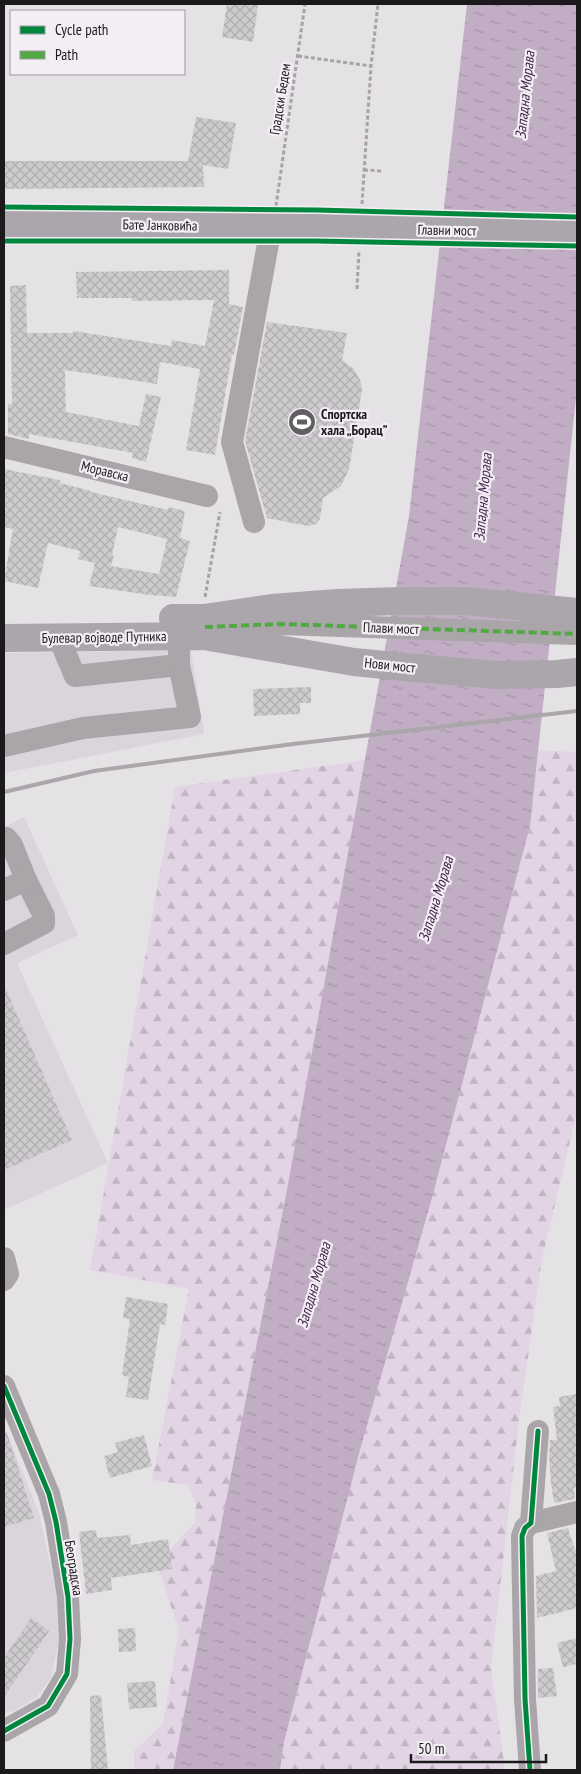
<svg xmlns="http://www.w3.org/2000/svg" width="581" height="1774" font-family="'PT Sans Narrow',sans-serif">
	<defs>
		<pattern id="forest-firs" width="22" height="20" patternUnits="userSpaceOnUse" patternTransform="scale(1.25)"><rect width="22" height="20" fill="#e2d4e4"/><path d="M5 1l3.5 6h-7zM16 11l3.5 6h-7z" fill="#c1b5c3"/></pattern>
		<pattern id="water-ripples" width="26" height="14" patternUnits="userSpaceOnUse" patternTransform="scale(1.25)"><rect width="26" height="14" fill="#c1adc4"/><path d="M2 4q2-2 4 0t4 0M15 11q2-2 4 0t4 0" fill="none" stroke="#a594a8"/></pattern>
		<pattern id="building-cross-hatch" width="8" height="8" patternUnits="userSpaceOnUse" patternTransform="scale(1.25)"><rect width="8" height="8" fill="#cecbce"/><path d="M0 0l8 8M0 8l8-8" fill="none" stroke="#b0aeb0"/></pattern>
	</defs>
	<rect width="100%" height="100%" fill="#e5e2e6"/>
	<g fill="#dbd4dc">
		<polygon points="191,650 204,734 4,773 4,653"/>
		<polygon points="24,817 78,935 17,963 108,1163 4,1210 4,827"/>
		<polygon points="4,1426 39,1513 59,1607 59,1640 51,1677 37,1697 14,1711 4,1713"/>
	</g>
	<g fill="url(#forest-firs)">
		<polygon points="538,750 577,752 577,1112 542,1259 519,1420 491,1667 505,1770 280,1770 284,1742 360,1450 432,1198 530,826"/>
		<polygon points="365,760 286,1195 173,1770 134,1770 134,1751 163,1724 179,1630 160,1573 173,1546 195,1523 196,1505 188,1485 152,1480 189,1289 90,1270 175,787"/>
	</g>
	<polygon fill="url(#water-ripples)" points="467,4 577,4 577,389 530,826 432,1198 360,1450 284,1742 280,1770 173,1770 286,1195 409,516"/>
	<g fill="url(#building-cross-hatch)" fill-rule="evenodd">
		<polygon points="227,4 258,4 253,42 222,37"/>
		<polygon points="196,117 236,123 228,169 203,165 204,187 4,189 4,161 188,161"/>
		<polygon points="229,270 229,304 243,307 234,355 232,354 215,455 186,450 200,369 160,362 157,384 65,370 66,412 139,426 146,394 161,397 146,462 132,458 133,453 29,434 29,439 8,434 8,404 12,404 10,286 26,285 27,333 73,333 73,331 171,346 172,340 205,346 214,300 132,301 132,298 77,298 76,272"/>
		<polygon points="267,322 347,333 342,360 354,369 361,382 362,390 349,469 341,486 323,498 320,519 316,524 308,526 267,518 245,441"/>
		<path d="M4,469L60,480V483L91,491V492L168,510L169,507L185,511L180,538L190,541L176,597L149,595L89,586L95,563L78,559L80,551L48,543L38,588L4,581L13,529L4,527ZM118,527L167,539L159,574L111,566L114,556L112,555Z"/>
		<polygon points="311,687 311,703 300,703 300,714 254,716 253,689"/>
		<polygon points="4,985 72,1140 4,1170"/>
		<polygon points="126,1297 168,1304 165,1325 160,1324 148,1400 126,1397 129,1377 122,1375 130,1319 123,1318"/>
		<polygon points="577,1394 577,1488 574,1488 575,1499 554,1503 551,1483 549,1456 550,1440 557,1440 553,1407 560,1406 559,1397"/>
		<polygon points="4,1433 7,1433 34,1518 4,1527"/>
		<polygon points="144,1435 152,1466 110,1478 104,1456 118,1452 115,1443"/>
		<polygon points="568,1528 575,1550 577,1550 577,1608 537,1618 536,1576 556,1571 547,1533"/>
		<polygon points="96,1530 97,1538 130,1535 131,1545 168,1539 172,1569 111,1578 112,1590 86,1594 79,1532"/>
		<polygon points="31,1618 49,1631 4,1697 4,1658"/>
		<polygon points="135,1628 136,1651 119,1652 118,1629"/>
		<polygon points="577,1638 577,1664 563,1667 557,1643"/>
		<polygon points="553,1668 557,1696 538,1698 538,1669"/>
		<polygon points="155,1681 157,1707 129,1709 127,1683"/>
		<polygon points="101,1695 108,1770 91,1770 90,1696"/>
	</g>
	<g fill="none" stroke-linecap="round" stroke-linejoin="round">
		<g stroke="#a6a3a6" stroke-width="3" stroke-dasharray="4 2.5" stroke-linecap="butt">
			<polyline points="298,56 371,66"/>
			<polyline points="364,170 383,171"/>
			<polyline points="362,204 371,66 378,4"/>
			<polyline points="276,206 305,4"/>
			<polyline points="357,289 359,250"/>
			<polyline points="205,597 220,512"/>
		</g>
		<g stroke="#a9a5a9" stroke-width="22">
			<polyline points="4,447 207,496"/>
			<polyline points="254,522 232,442 271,227"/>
			<polyline points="218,627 281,624 577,634"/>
			<polyline points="59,638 75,676 179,665"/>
			<polyline points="4,746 83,728 190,717 179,665 179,636"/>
			<polyline points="4,838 6,838 12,845 26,880 44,916 44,923 4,944"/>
			<polyline points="4,890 26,880"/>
			<polyline points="4,1258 8,1274 4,1280"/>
			<polyline points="4,1386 49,1494 56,1522 68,1597 70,1639 67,1674 48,1706 4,1731"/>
			<polyline points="531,1523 577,1512"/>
			<polyline points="530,1770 525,1699 522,1536 525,1528 531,1523 538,1431"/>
		</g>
		<g stroke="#aba6ac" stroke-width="28">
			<polyline points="4,223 577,232"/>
			<polyline points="173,618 204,618 272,608 337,603 400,601 466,601 577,612"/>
			<polyline points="4,638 204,636 354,662 415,668 497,675 557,674 577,672"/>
		</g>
		<polyline stroke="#aaa6aa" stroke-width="4" points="4,792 94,771 293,744 577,711"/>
		<polyline stroke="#52a943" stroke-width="4" stroke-dasharray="8 4" stroke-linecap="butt" points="205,627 281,624 577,634"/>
		<g stroke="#f3eef4" stroke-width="8">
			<g id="cycleway">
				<polyline points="4,207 317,210 577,217"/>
				<polyline points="4,241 316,241 577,246"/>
				<polyline points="4,1386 49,1494 56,1522 68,1597 70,1639 67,1674 48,1706 4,1731"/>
				<polyline points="530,1770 525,1699 522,1536 525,1528 531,1523 538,1431"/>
			</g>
		</g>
		<use href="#cycleway" stroke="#00873e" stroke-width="5"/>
	</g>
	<defs>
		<g id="stadium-disc" transform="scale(1.4375)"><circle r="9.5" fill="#625f62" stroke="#f3eef4"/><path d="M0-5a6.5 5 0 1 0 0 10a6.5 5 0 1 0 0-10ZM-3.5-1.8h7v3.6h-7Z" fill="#fff"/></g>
	</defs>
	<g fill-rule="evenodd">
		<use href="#stadium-disc" x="302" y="422"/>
	</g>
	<g text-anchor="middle" stroke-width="4.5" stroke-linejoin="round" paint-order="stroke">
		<g font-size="14" fill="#1b191b" stroke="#f3eef4">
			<text transform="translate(280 99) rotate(-81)" y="5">Градски Бедем</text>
			<text transform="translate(160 225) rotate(1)" y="5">Бате Јанковића</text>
			<text transform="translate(447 230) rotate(1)" y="5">Главни мост</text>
			<text transform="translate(105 471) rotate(14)" y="5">Моравска</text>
			<text transform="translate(391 628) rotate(2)" y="5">Плави мост</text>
			<text transform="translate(104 637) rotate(-1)" y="5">Булевар војводе Путника</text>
			<text transform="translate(390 665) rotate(6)" y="5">Нови мост</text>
			<text transform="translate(74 1568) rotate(81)" y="5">Београдска</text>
		</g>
		<g font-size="14" font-weight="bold" fill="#1b191b" stroke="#f3eef4" text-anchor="start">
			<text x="321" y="419">Спортска<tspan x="321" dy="16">хала „Борац”</tspan></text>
		</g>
		<g font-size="15" font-style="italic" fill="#421f48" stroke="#f3eef4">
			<text transform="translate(525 95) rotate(-84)" y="5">Западна Морава</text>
			<text transform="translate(483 497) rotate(-85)" y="5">Западна Морава</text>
			<text transform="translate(436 899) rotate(-73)" y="5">Западна Морава</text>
			<text transform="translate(314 1285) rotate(-74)" y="5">Западна Морава</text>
		</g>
	</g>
	<rect width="581" height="1774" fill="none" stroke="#1b191b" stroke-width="10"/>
	<rect x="10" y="10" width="175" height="65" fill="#f3eef4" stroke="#9d999d"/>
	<rect x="20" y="26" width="25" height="8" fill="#00873e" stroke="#9d999d"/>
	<text x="55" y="35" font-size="15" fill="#1b191b">Cycle path</text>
	<rect x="20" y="51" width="25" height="8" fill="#52a943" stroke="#9d999d"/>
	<text x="55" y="60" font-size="15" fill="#1b191b">Path</text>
	<path d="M411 1754v8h135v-8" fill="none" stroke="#1b191b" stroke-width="2.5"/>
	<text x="418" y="1754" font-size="15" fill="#1b191b" stroke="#f3eef4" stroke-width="4" paint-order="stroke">50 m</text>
</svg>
